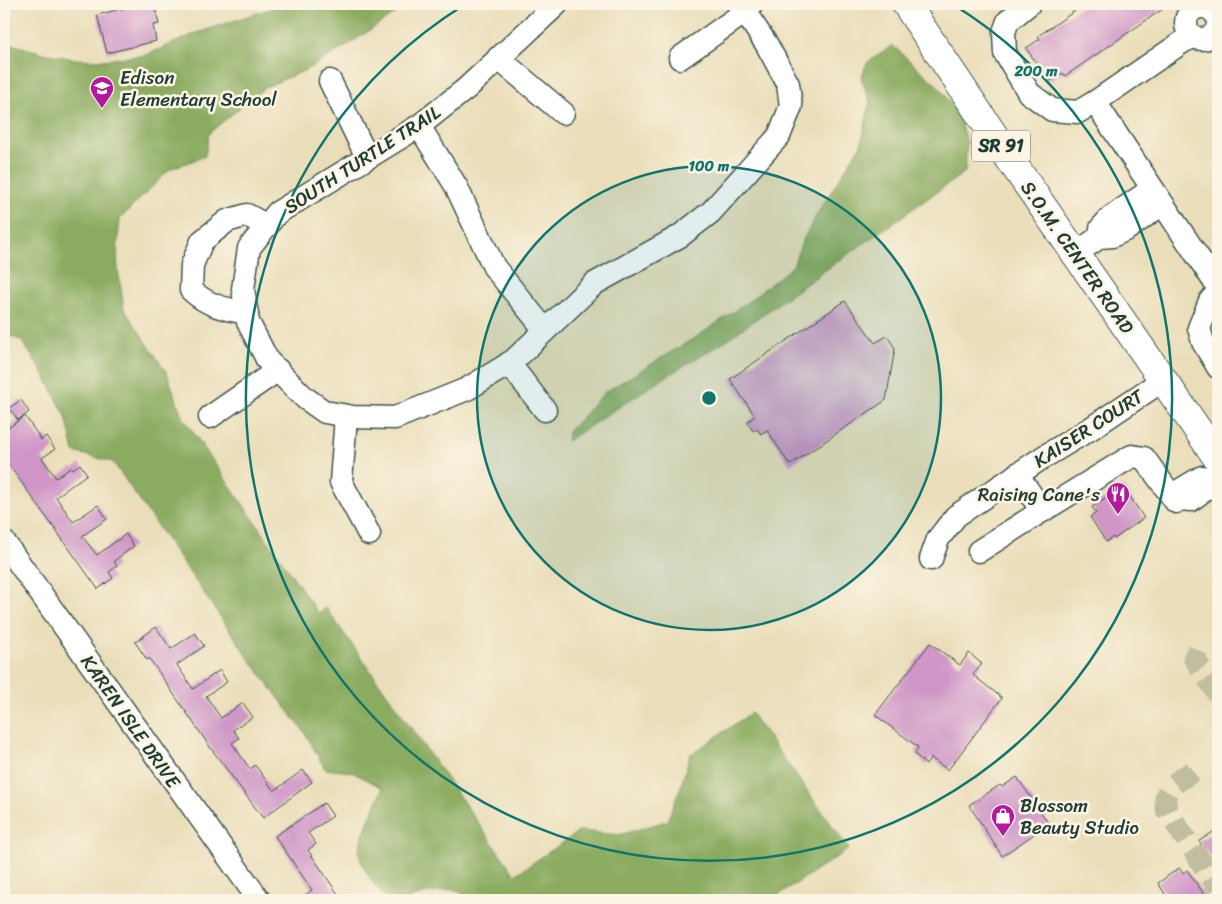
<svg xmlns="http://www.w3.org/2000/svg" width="1222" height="904" font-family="Sriracha,sans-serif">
	<rect width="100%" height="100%" fill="#fcf5e5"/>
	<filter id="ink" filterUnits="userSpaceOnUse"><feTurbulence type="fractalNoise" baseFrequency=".02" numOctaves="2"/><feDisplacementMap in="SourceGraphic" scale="10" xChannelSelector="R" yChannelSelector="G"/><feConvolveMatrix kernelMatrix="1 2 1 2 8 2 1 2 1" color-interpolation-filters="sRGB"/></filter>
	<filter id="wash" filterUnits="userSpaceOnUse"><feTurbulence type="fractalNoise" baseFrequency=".0096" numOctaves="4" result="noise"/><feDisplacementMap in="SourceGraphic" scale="20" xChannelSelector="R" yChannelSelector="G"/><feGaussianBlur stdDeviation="1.12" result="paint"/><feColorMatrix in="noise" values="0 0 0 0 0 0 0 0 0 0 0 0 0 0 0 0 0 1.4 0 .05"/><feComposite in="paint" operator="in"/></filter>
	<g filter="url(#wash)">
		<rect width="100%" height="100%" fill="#eadeba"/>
		<g fill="#8bac60" stroke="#55744a">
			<path d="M284,4H409L343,48L306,70L265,87L209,133L205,156L170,169L120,219L117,250L118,270L124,309L167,373L182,416L318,613L326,608L515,875L580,831L619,835L667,821L681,786L690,755L751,713L849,849L771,900H473L454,889L423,894L404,900H387C376,886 363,872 359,854C357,843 378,800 383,788L352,772L325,769L305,733L253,664L113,462L74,452L66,416L42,371L21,340L4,334V42L47,54L75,59L102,60L146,55L197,33Z"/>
			<polygon points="892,45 939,87 956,112 967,142 965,172 725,341 659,381 567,441 568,432 605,392 701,334 749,301 793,266 802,242 817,214 861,145 870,101 861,78 867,63"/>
		</g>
		<g id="blocks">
			<g fill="#cf96c7">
				<polygon points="140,4 154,4 159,24 153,25 156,41 107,53 97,15"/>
				<polygon points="1085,4 1170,4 1065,76 1063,73 1049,82 1026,48 1040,39 1038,36"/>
				<polygon points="845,301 875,343 887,336 895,348 886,400 790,465 767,430 761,434 757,429 753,431 747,422 755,416 730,379"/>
				<polygon points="21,400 29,412 18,420 9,408"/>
				<polygon points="25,416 41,440 46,436 55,449 42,458 56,478 72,467 73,469 80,464 87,474 56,497 73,522 98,505 107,519 82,536 97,555 126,534 134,546 114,561 117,566 109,572 113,578 98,589 4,458 4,431"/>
				<polygon points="1123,486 1144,518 1114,539 1113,537 1106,542 1090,517 1096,513 1092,507"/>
				<polygon points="156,627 171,649 195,633 204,646 177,665 193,689 220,670 227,682 206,696 221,718 243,703 253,717 233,730 239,738 232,743 250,769 255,765 274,791 303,770 312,782 263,818 210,747 149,658 147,660 135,642"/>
				<polygon points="930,643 960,665 969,653 982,664 973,675 1002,698 948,770 931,758 926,765 915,754 918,747 875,715"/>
				<polygon points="1017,777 1049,824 1002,856 969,805 1000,785 1002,787"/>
				<polygon points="324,803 333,816 308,833 316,844 308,850 342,900 298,900 312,890 275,836"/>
				<polygon points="1218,829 1218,869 1199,841"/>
				<polygon points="1179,868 1183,873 1187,870 1208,900 1169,900 1158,883"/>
			</g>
		</g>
	</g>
	<g filter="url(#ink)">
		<use href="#blocks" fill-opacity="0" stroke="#3d5548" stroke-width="1"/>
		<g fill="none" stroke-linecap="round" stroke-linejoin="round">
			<g stroke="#c1be9f" stroke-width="22" stroke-dasharray="22 11" stroke-linecap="butt">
				<polyline points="1198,650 1194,658 1218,694"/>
				<path d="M1193,771C1176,783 1160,788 1167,811L1218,887"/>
			</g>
			<g stroke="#3d5548" stroke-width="25">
				<g id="minor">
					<polyline points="557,4 467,88 419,126 277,213 249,248 243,289 248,322 268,361 305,398 325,412 353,417 395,418 467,389 512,362 594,284 680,236 711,212 779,136 791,106 788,84 767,45 745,12 752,4"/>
					<polyline points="1029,4 1008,21 1004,32 1005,53 1029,93 1052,110 1078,112 1095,102"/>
					<circle cx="1202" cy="23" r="16"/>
					<polyline points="1194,37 1184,41 1095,102 1218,287"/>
					<polyline points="498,58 563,113"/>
					<polyline points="680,58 745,12 740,4"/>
					<polyline points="330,81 367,157"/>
					<polyline points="419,126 456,186 494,267 545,330"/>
					<polyline points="1100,237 1101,228 1110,218 1152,189"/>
					<polyline points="1076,253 1100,237 1112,236 1127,229 1162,204"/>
					<polyline points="1218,292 1210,301 1199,328 1203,342 1218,367"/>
					<path d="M247,313C225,309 208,306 191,290L192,265L202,241L227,221L247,215L267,226"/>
					<polyline points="509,363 545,410"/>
					<polyline points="346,416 341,482 369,534"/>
					<polyline points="210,417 278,370"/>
					<polyline points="1017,474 1042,511 1132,456 1144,458 1176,502 1181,499"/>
					<polyline points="1210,479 1202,477 1182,489 1181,499 1191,500 1208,487 1210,479 1218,473"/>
					<polyline points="4,542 259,900"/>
					<polyline points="979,551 1042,511"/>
					<polyline points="931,559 938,539 956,516 1042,458 1090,429 1163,380"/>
				</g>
			</g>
			<g stroke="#3d5548" stroke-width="30">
				<polyline id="major" points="906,4 1009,158 1218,459"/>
			</g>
			<use href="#minor" stroke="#fff" stroke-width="22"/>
			<use href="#major" stroke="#fff" stroke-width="28"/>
		</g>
	</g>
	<circle cx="709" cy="398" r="232" fill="#0f766e" fill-opacity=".12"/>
	<g fill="none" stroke="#0f766e" stroke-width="2.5">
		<circle cx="709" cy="398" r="232"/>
		<path d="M954 5A463 463 0 1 1 464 5"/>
	</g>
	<defs>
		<g id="school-pin" transform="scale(1.25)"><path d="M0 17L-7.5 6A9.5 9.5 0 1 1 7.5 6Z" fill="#b5179e" stroke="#fcf5e5"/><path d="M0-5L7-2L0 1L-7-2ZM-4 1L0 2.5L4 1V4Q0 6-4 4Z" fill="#fff"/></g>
		<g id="restaurant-pin" transform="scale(1.25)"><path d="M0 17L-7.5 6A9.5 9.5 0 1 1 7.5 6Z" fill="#b5179e" stroke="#fcf5e5"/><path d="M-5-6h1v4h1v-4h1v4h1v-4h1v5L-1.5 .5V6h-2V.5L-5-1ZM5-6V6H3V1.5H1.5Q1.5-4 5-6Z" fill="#fff"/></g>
		<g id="shop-pin" transform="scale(1.25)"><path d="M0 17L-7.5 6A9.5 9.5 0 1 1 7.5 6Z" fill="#b5179e" stroke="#fcf5e5"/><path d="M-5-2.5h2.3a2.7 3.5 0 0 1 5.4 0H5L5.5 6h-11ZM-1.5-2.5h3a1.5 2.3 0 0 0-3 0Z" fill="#fff"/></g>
	</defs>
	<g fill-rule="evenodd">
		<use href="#school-pin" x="102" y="88"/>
		<use href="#restaurant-pin" x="1118" y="494"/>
		<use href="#shop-pin" x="1003" y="816"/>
	</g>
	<g text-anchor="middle" stroke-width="5" stroke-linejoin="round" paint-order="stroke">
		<rect fill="#fcf5e5" stroke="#617469" stroke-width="1" x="972" y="130.5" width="58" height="31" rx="4"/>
		<g font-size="18" font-weight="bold" fill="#1f3d34">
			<text x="1001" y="152">SR 91</text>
		</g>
		<g font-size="19" fill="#1f3d34" stroke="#fcf5e5" text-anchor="start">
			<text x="120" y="84">Edison<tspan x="120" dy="22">Elementary School</tspan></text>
			<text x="1100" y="501" text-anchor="end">Raising Cane's</text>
			<text x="1020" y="812">Blossom<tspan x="1020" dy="22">Beauty Studio</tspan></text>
		</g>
		<g font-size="19" fill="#1f3d34" stroke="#fcf5e5">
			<text transform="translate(362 159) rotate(-33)" y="7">SOUTH TURTLE TRAIL</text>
			<text transform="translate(1078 257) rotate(55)" y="7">S.O.M. CENTER ROAD</text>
			<text transform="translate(1088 428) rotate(-33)" y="7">KAISER COURT</text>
			<text transform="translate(131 721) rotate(55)" y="7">KAREN ISLE DRIVE</text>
		</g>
	</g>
	<circle cx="709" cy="398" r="8" fill="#0f766e" stroke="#fcf5e5" stroke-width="2.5"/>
	<g font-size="15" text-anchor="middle" font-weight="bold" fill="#0f766e" stroke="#fcf5e5" stroke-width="5" stroke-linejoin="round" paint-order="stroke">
		<text x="1036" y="76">200 m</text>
		<text x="709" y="171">100 m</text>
	</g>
	<rect width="1222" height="904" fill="none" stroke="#fcf5e5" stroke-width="20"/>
</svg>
